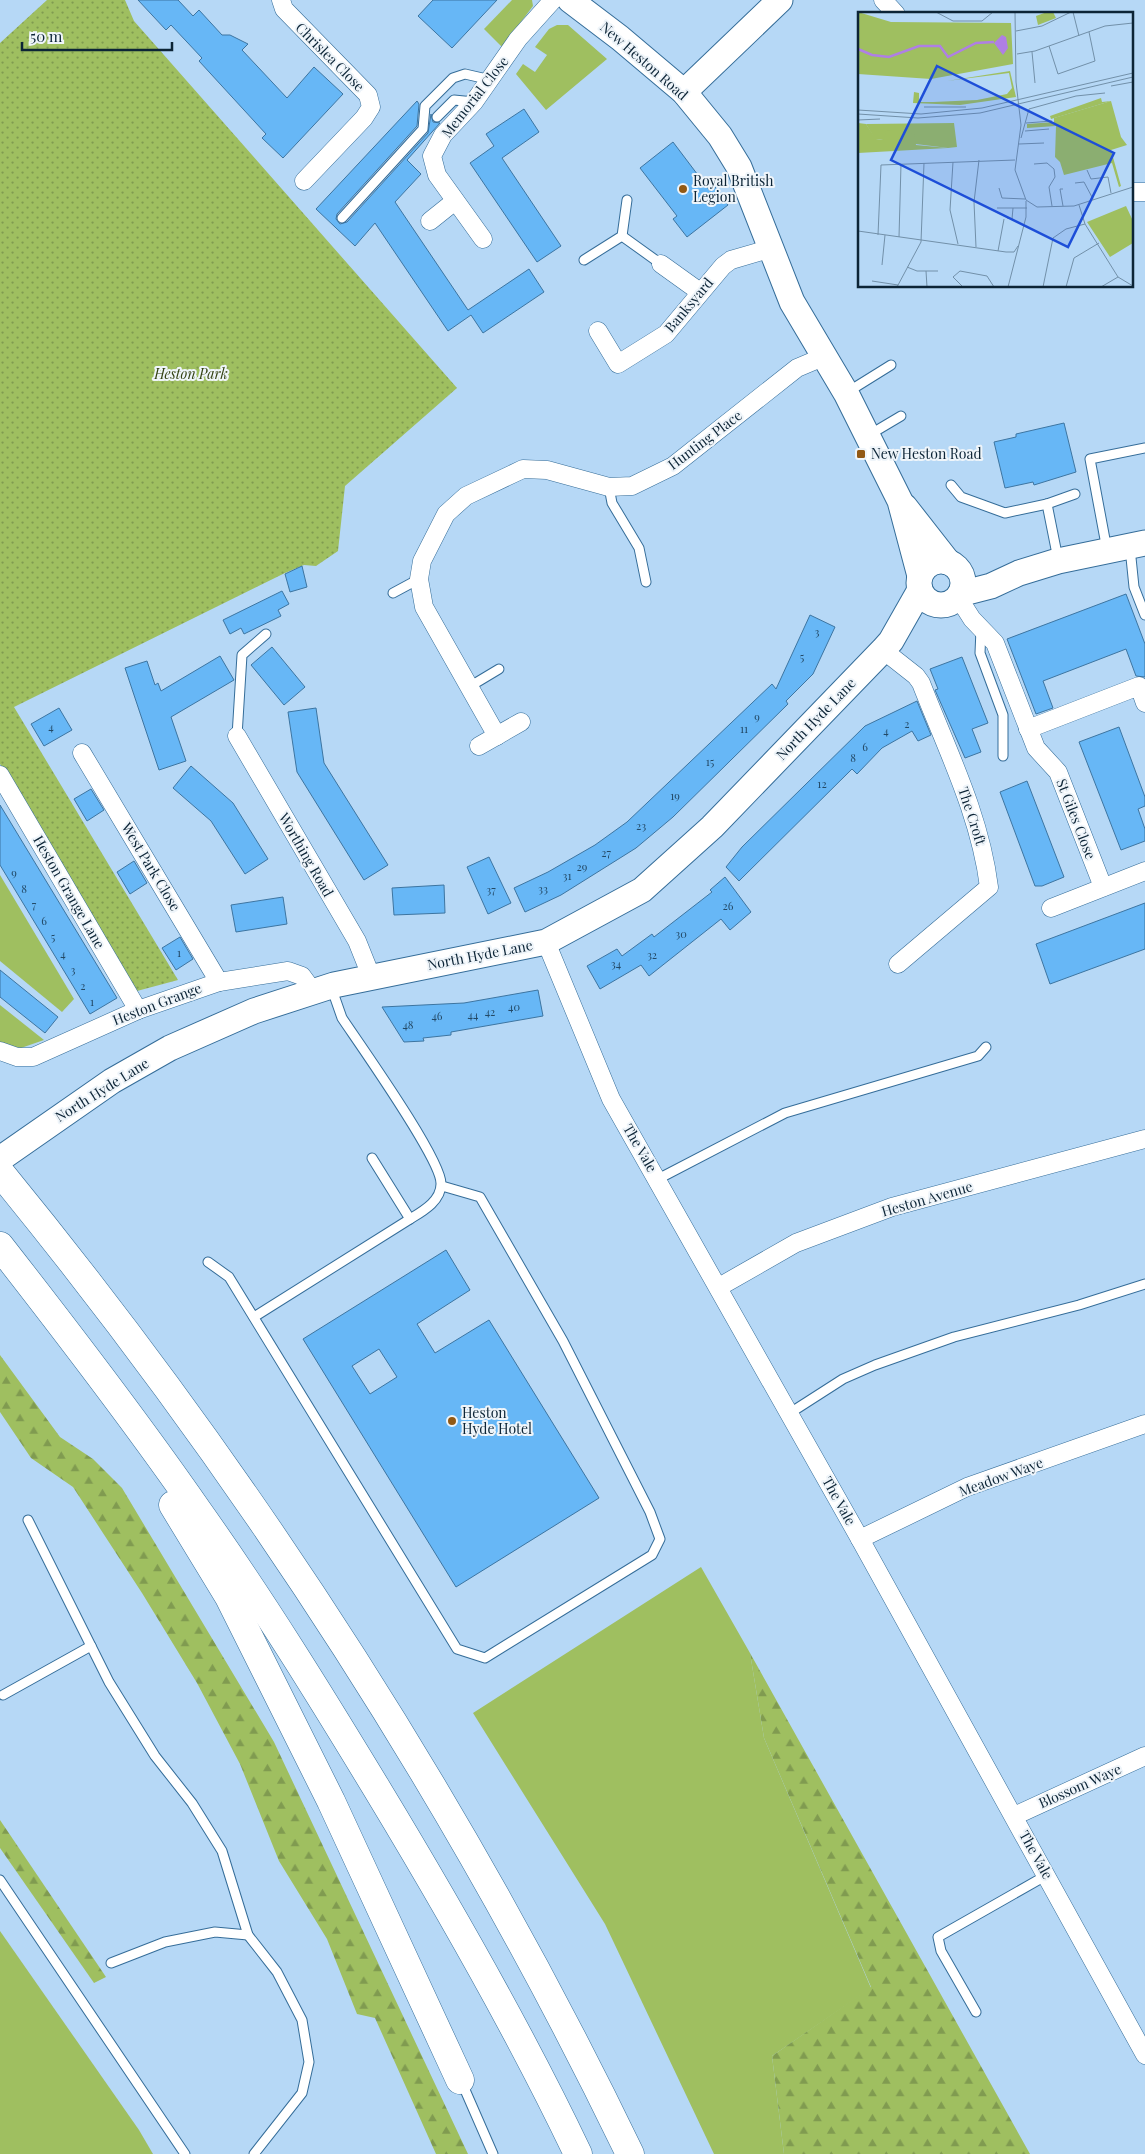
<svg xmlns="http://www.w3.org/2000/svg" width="1145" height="2154" font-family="'Playfair Display',serif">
	<defs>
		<pattern id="forest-firs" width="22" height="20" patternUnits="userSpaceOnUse" patternTransform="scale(1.25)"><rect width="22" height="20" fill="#9fbf60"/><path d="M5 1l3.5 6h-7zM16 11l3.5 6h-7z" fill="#809b50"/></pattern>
		<pattern id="park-dots" width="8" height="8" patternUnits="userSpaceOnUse" patternTransform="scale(1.25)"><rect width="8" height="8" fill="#9fbf60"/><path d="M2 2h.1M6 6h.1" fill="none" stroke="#809b50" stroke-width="1.8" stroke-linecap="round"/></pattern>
	</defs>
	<rect width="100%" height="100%" fill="#b6d8f6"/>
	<g fill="#9fbf60">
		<polygon points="512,0 532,0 533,6 502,47 484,29"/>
		<polygon points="557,25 568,25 607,59 546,110 516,74 523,64 535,72 547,55 535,47 549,29"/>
		<polygon points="0,875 74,999 62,1012 0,961"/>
		<polygon points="0,1005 44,1040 21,1048 0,1044"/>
		<polygon points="701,1567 750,1653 764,1738 871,1988 772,2056 784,2154 714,2154 605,1924 473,1713"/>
		<polygon points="0,1931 139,2130 153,2154 0,2154"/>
	</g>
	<g fill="url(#forest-firs)">
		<polygon points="0,1355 60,1437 93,1459 122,1488 274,1742 468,2154 436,2154 375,2018 357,2014 327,1939 279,1861 240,1764 197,1683 142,1593 73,1487 31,1458 0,1412"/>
		<polygon points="750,1653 1030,2154 784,2154 772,2056 871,1987 764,1738"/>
		<polygon points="0,1820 106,1977 94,1983 0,1848"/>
	</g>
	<polygon fill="url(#park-dots)" points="47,0 125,0 134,21 457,388 345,486 338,551 316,566 304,565 285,573 14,707 178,980 137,991 0,764 0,43"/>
	<g fill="#67b7f6" stroke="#3d75a1" fill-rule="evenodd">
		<polygon points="138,0 178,0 193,16 199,10 222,35 230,35 248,44 242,50 287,98 314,67 343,94 283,158 262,138 266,134 199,61 202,58 171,25 166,30"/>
		<polygon points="433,0 497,0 452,48 418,16"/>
		<polygon points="417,101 419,104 417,126 337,214 336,219 340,224 347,222 428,133 431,114 433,122 440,123 407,160 421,174 395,202 468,310 529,269 544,292 483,333 471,315 448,331 375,223 355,246 316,209"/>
		<polygon points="524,109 539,132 502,158 561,246 537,262 470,163 494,146 486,134"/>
		<polygon points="673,142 710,191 715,187 728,205 687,237 673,219 677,216 640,168"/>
		<polygon points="1064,423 1076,472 1034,485 1033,482 1005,488 994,442 1016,437 1016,434"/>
		<polygon points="302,566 307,587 290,592 285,574"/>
		<polygon points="282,591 289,604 278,610 281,616 244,634 241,628 230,634 223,620"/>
		<polygon points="1126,594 1145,644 1145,677 1136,676 1126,649 1043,681 1053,708 1036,714 1007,639"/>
		<polygon points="810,615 835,627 813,674 786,701 788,704 673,817 636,848 561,895 525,912 514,888 548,872 595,845 627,822 772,684 776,689"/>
		<polygon points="272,647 305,687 284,705 251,665"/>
		<polygon points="220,656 234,680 171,717 186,761 159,770 125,668 147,661 155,685 158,683 161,691"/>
		<polygon points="962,657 988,723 972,729 981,752 965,758 935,690 938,689 930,669"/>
		<polygon points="917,701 931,735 918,741 912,731 882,748 857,774 852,769 739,881 726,867 742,847 865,726"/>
		<polygon points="59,708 72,730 44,746 31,724"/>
		<polygon points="316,708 324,763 388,865 364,880 297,772 288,712"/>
		<polygon points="1119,727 1145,797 1145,806 1138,809 1145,829 1145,841 1121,850 1079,742"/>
		<polygon points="191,766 233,803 268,859 245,874 211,821 173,788"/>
		<polygon points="1027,781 1064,877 1042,886 1035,886 1000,792"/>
		<polygon points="91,789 104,810 87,821 74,799"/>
		<polygon points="0,805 117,998 90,1014 0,865"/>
		<polygon points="489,857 511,903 488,914 467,867"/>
		<polygon points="134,861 147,883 130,894 117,872"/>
		<polygon points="725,877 751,912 730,930 721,919 649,976 641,965 600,989 587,966 617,949 622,956 652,934 654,937 712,892 710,890"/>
		<polygon points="444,885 445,913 394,915 392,888"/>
		<polygon points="283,897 287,924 236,932 231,905"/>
		<polygon points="1145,903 1145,949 1050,984 1036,944"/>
		<polygon points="180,937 193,959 176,970 162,948"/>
		<polygon points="0,970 58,1017 45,1033 0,997"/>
		<polygon points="538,990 543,1016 451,1032 451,1035 423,1038 424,1041 404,1042 382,1007 464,1003"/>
		<path d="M446,1250L470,1290L417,1324L435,1353L489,1320L599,1498L456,1587L303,1339ZM379,1349L397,1377L370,1394L352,1366Z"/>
	</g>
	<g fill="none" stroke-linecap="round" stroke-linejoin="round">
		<g stroke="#356d99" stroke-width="11">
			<g id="lane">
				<polyline points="437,117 454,100 474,102"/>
				<polyline points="342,218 423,129 425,106 453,78 465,74 491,80"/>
				<polyline points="622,236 661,264"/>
				<polyline points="584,260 622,236 627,200"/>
				<polyline points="846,393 891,365"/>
				<polyline points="869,435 901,416"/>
				<polyline points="951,485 961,497 1005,513 1047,504 1075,494"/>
				<polyline points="609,487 612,503 639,548 646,582"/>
				<polyline points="1047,504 1058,559"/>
				<polyline points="1130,548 1134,587 1145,615"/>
				<polyline points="1107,550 1090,459 1145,448"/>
				<polyline points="393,593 419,579"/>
				<polyline points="981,629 980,653 1003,715 1003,756"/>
				<polyline points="469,687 499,669"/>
				<polyline points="237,736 242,655 266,634"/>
				<polyline points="372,1158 410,1219"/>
				<polyline points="658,1179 785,1113 978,1056 986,1047"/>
				<polyline points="208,1262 229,1277 457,1649 485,1658 652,1555 660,1539 650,1512 563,1341 480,1197 442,1186"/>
				<path d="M254,1317L410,1219C423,1211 441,1201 441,1184C442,1160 360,1045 342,1018L335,998L334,988"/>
				<polyline points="790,1413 843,1379 875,1365 954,1337 1079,1305 1145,1284"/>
				<polyline points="28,1520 109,1682 155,1756 192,1803 222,1851 248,1935 277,1972 302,2020 309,2062 302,2093 254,2154"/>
				<polyline points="3,1695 91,1646"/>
				<polyline points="0,1880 185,2154"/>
				<polyline points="111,1963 165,1942 215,1932 248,1935"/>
				<polyline points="976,2012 941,1951 938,1937 1047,1875"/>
				<polyline points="462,2083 493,2154"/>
			</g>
		</g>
		<g stroke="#356d99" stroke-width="19">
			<g id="street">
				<polyline points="281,0 284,9 368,95 371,107 364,118 304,181"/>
				<polyline points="883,0 896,14"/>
				<polyline points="1131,192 1145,192"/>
				<polyline points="430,221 455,201"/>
				<polyline points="483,239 437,175 432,156 443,135 474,102 518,39 553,0"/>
				<polyline points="661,264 700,292"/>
				<polyline points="598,331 618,364 666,334 723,266 731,260 769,249"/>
				<polyline points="958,597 972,619 995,643 1036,748 1058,772 1103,887"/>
				<path d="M883,650L916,676L921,683C947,750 980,815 989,887L898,964"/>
				<polyline points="1028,729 1139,686 1145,703"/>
				<polyline points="237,736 357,941 371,976"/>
				<polyline points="497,736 424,607 419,579 422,561 446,514 466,496 523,469 547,470 609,487 632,486 673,466 797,368 823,357"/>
				<polyline points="479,746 521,722"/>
				<polyline points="82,753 219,982"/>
				<polyline points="0,775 138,1010"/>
				<polyline points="1051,908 1145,871"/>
				<polyline points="546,942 611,1099 860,1539 1145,2055"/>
				<polyline points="0,1051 17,1057 33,1057 138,1010 219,982 288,971 302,976 313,991"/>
				<polyline points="719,1287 796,1243 892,1207 1145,1139"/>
				<polyline points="860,1539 967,1487 1145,1424"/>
				<polyline points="1014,1816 1145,1756"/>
			</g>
		</g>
		<g stroke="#356d99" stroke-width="27">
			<g id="secondary">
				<polyline points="570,0 620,38 684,92 720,136 739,167 792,302 846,393 900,501 920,576"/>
				<polyline points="684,92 780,0"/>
				<polyline points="905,507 948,562"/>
				<circle cx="941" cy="583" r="22"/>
				<polyline points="960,594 991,586 1019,573 1058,561 1145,543"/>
				<polyline points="0,1159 112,1081 170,1048 254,1011 334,985 546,942 642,890 712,827 883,650 891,641 920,590"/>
			</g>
		</g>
		<g stroke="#356d99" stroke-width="29">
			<g id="highway">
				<path d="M0,1172C247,1474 460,1802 630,2154"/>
				<path d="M0,1246C68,1333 135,1420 198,1511C262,1601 320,1695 377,1789C449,1908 518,2028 578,2154"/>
				<polyline points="173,1505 229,1597 331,1801 460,2080"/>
			</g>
		</g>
		<use href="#lane" stroke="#fff" stroke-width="9"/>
		<use href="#street" stroke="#fff" stroke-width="18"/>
		<use href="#secondary" stroke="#fff" stroke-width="25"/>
		<use href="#highway" stroke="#fff" stroke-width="28"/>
	</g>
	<g fill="#925914" stroke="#eff5fa" stroke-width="2">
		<circle cx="683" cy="189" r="5"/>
		<rect x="856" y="449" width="10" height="10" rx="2.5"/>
		<circle cx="452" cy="1421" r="5"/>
	</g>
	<g text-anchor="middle" stroke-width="4" stroke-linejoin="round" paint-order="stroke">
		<g font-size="11" fill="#234966">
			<text x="817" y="636">3</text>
			<text x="802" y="661">5</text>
			<text x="757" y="721">9</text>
			<text x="907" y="728">2</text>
			<text x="51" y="731">4</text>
			<text x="744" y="733">11</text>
			<text x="886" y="735">4</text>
			<text x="865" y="751">6</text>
			<text x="853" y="762">8</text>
			<text x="710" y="766">15</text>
			<text x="822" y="788">12</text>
			<text x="675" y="800">19</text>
			<text x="641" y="830">23</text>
			<text x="606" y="857">27</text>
			<text x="582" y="871">29</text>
			<text x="14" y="877">9</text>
			<text x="567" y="880">31</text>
			<text x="24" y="893">8</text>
			<text x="543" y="893">33</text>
			<text x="491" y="894">37</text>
			<text x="34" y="909">7</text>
			<text x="728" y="910">26</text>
			<text x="44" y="925">6</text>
			<text x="681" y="938">30</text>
			<text x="53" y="941">5</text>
			<text x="179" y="957">1</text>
			<text x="63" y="958">4</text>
			<text x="652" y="959">32</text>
			<text x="616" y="968">34</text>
			<text x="73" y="974">3</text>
			<text x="83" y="990">2</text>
			<text x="92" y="1006">1</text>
			<text x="514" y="1011">40</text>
			<text x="490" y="1016">42</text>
			<text x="473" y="1019">44</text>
			<text x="437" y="1020">46</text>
			<text x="408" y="1029">48</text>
		</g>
		<g font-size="14" fill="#0c2436" stroke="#eff5fa">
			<text transform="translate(330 57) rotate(45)" y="5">Chrislea Close</text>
			<text transform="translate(644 61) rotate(41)" y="5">New Heston Road</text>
			<text transform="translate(475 97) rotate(-52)" y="5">Memorial Close</text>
			<text transform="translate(689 305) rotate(-50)" y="5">Banksyard</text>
			<text transform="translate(705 440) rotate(-37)" y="5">Hunting Place</text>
			<text transform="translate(816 719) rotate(-46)" y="5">North Hyde Lane</text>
			<text transform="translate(972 816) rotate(72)" y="5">The Croft</text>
			<text transform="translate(1076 819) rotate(69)" y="5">St Giles Close</text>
			<text transform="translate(306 855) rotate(60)" y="5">Worthing Road</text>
			<text transform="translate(151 867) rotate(59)" y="5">West Park Close</text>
			<text transform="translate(69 892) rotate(60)" y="5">Heston Grange Lane</text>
			<text transform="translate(480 955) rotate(-11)" y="5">North Hyde Lane</text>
			<text transform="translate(157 1004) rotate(-21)" y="5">Heston Grange</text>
			<text transform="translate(102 1090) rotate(-32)" y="5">North Hyde Lane</text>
			<text transform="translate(640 1148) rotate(60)" y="5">The Vale</text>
			<text transform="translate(927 1199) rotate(-16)" y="5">Heston Avenue</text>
			<text transform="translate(1001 1477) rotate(-20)" y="5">Meadow Waye</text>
			<text transform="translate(839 1501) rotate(61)" y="5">The Vale</text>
			<text transform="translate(1080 1786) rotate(-24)" y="5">Blossom Waye</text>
			<text transform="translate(1036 1855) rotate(61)" y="5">The Vale</text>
		</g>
		<g font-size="14" fill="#0c2436" stroke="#eff5fa" text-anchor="start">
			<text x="693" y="186">Royal British<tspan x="693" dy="16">Legion</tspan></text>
			<text x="871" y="459">New Heston Road</text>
			<text x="462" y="1418">Heston<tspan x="462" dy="16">Hyde Hotel</tspan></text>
		</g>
		<g font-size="14" font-style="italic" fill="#334212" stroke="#eff5fa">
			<text x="191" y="379">Heston Park</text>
		</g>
	</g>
	<g transform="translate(858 12)">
		<rect width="275" height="275" fill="#b6d8f6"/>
		<path d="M0,0L33,10L153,11L155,52L73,67L0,62ZM189,0H195L198,6L180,13L178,4ZM243,86L244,90L253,89L193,107L192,104ZM96,111L99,135L90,136L17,127L8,112ZM268,194L275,209V231L252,245L229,210Z" fill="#9fbf60"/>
		<path d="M152,59L158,85L102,93L55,91L56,80L61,81V90H75L119,88L149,82L154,76L151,61L89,69ZM0,111L8,112L18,127L25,128L28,119L44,118L56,122L58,133L90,136L0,141Z" fill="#9fbf60"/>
		<path d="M253,89L263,125L269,133L253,138L263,174L261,175L254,151L206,163L202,150L197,145L198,114L169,116V112L196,110V106Z" fill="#9fbf60"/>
		<path d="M144,23L148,25L150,36L145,43L136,31Z" fill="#af7fe4"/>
		<path fill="none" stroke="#af7fe4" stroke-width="2.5" d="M0,37L14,43L31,45L61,34H82L90,45L118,31L136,30"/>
		<path fill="none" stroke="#7290a9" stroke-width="1" d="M78,0L95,9H124L135,0M157,0L158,70L163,113L157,158L168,188L179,195L216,194L275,175M215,0L221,24M158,19L184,14L213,0M191,34L200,62L237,49L231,20M174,40L177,71M159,42L177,39L247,14L275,11M253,74L275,70M66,95H108M0,98L63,102L124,96L275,61M0,102L60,106L122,101L275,65M0,108L22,107M168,111L194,109M167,119L191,117M163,126L171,97L218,84L247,81M161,132L186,131M95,150L92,198L100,232M176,152L189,151L196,157L197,165L191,175L194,194M229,158L233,167L250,165L253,181M217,171L226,170L235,187M141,176L144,186L167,187M221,193L227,212L260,265L275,274M205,194L202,177H205M139,196H169M149,206L154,207L155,196M0,219L148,240H156L160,234M20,223L23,153L157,148M41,225L43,152M118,235L116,190L121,148M140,239L146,207M24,253L27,223M49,255L59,259H80M68,259L69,275M14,269L40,273M39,275L63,230L66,151M105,275L95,265L102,259L129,264L136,275M150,275L168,205V189M185,275L195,226L208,217L227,212M208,275L216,246L241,231M243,275L260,265"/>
		<path fill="#1d4ed8" fill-opacity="0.15" stroke="#1d4ed8" stroke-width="2.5" d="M79,54L256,141L210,235L33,148Z"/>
		<rect width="275" height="275" fill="none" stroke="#0c2436" stroke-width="2.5"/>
	</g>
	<path d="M22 42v8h150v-8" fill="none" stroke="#0c2436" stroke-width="2.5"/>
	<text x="30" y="42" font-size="15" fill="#0c2436" stroke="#eff5fa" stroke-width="4" paint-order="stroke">50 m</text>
</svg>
